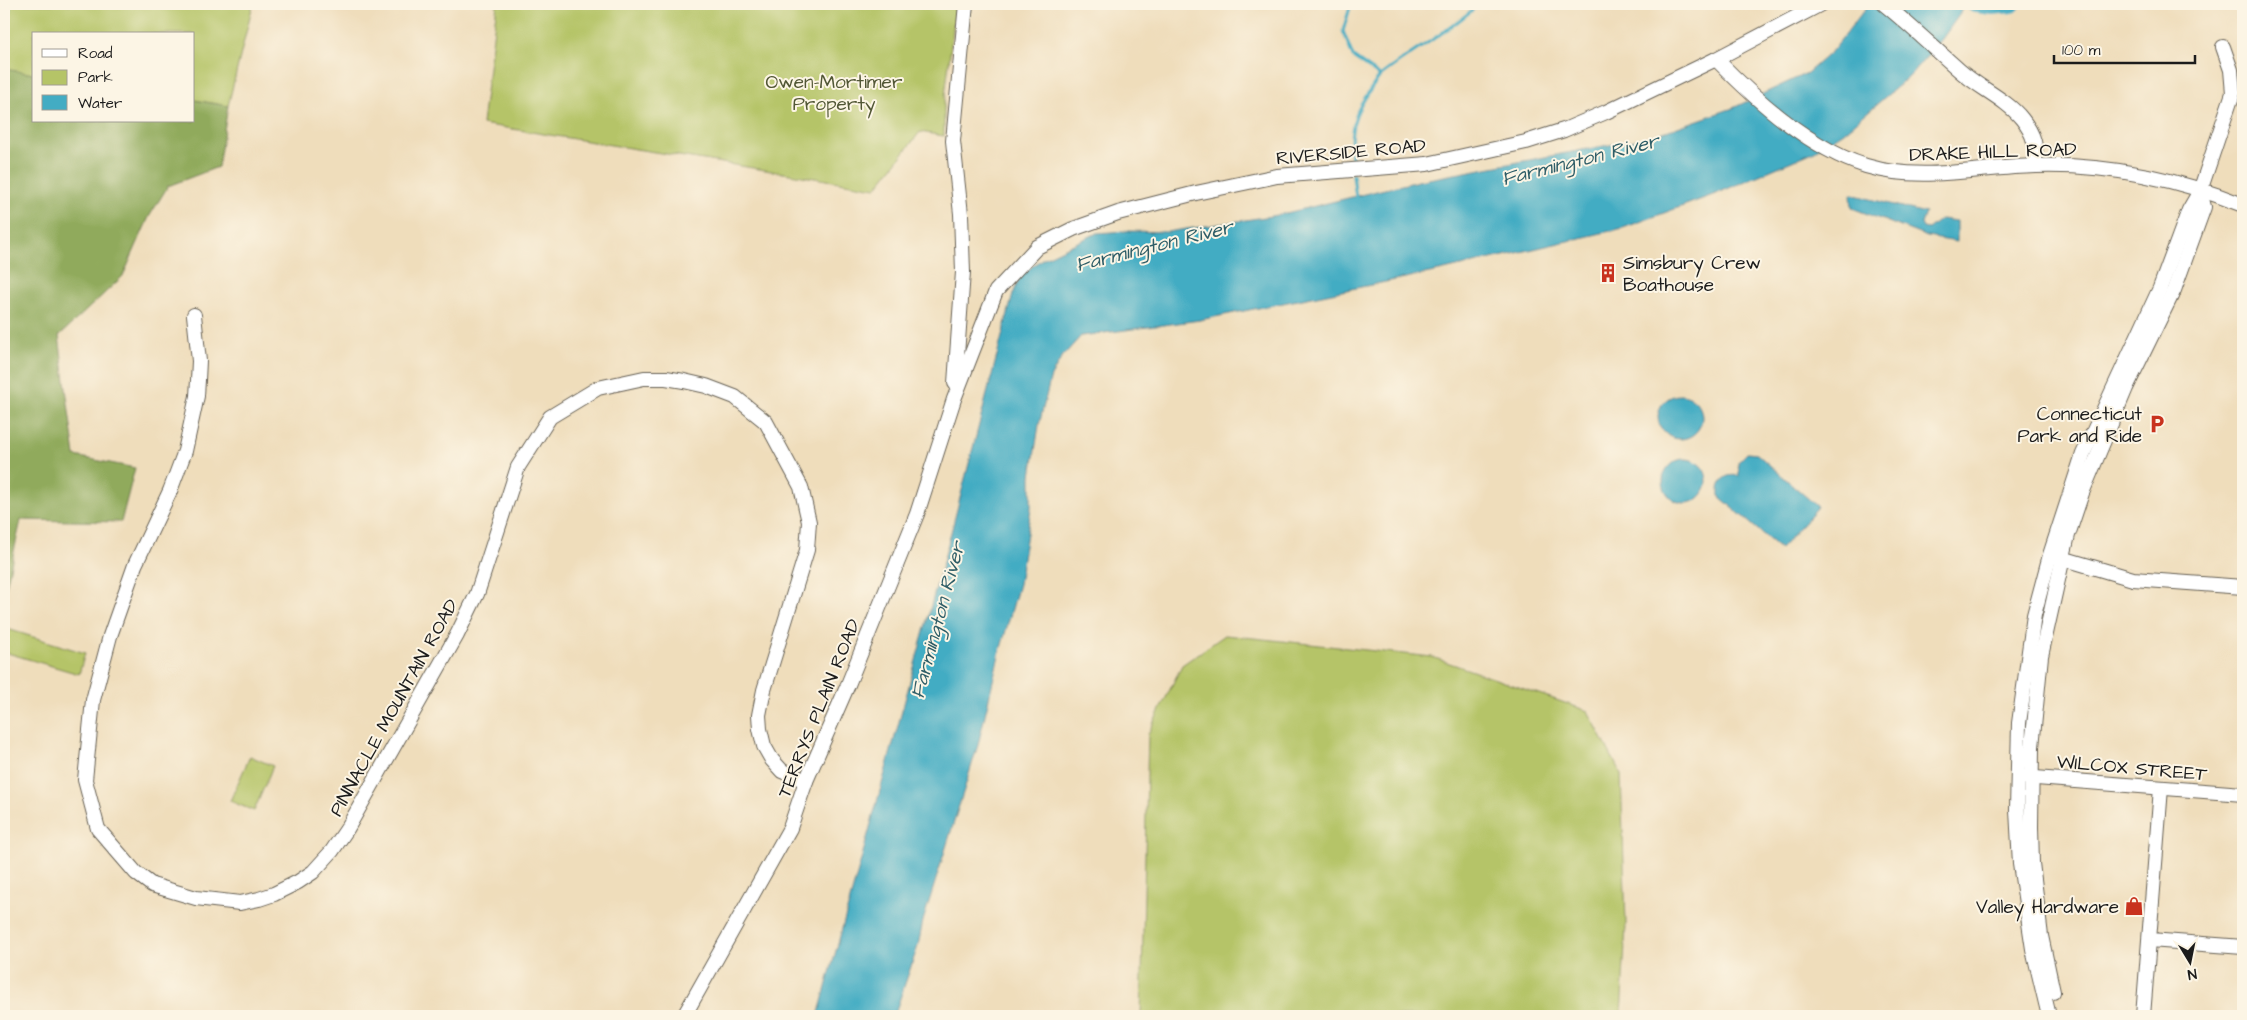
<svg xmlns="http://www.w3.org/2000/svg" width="2247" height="1020" font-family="'Architects Daughter',sans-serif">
	<rect width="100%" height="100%" fill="#fcf5e5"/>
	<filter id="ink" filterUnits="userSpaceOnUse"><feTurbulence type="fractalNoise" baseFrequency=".02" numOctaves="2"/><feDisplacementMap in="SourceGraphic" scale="10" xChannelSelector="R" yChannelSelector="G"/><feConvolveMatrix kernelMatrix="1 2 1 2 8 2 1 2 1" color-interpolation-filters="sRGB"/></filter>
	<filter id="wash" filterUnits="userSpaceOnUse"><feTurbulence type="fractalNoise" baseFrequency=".0096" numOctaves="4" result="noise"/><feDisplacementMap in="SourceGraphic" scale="20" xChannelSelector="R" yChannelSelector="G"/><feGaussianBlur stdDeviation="1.12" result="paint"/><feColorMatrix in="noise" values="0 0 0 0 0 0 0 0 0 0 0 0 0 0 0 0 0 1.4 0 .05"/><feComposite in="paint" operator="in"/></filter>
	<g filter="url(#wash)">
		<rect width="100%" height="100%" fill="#efddbb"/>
		<g fill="#b5c467" stroke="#687042">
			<polygon points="4,4 253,4 228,106 194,100 194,34 34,34 34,121 4,395"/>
			<polygon points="497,4 956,4 944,104 944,136 920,132 876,188 482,124"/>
			<polygon points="4,628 85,653 79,674 4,652"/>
			<polygon points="1225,635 1432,657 1588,711 1621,774 1626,925 1621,1016 1141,1016 1148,734 1182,665"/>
			<polygon points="250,756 273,766 254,811 230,801"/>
		</g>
		<polygon fill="#90aa5c" stroke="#56633c" points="4,69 34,74 34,121 194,121 194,100 228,106 218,167 168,186 149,217 123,276 59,336 75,456 135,468 121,522 21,520 4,596"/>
		<g fill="#43acc3" stroke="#306470">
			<polygon points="1869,4 1967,4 1942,39 1910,76 1844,132 1813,152 1713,195 1623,228 1444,270 1200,320 1081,336 1062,357 1051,376 1039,425 1031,476 1031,508 1019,584 999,655 978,745 923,921 918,946 894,1016 818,1016 948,544 1013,294 1021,275 1042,259 1097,233 1127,231 1167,232 1278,215 1418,181 1646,138 1733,108 1807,73 1831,52"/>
			<polygon points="1851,194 1925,213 1921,224 1923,228 1928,229 1941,219 1957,221 1957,242 1927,237 1852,208"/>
			<circle cx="1680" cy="417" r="22"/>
			<path d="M1747,453L1757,454L1818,507L1780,549L1719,496C1718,481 1724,473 1739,476L1738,462Z"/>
			<circle cx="1685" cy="481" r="22"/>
		</g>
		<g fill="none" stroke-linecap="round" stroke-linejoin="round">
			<g stroke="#43acc3" stroke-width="3">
				<path d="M1351,4L1343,31L1353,57L1380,76C1359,105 1347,122 1352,159"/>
				<polyline points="8,53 6,34 10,4"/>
				<path d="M1380,76C1412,51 1449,32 1479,4"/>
				<polyline points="1353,175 1356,198"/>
			</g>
			<polyline stroke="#43acc3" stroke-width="18" points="1975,4 1992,6 2012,4"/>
		</g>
	</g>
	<g filter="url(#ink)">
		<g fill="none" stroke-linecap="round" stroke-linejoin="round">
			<g stroke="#666054" stroke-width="16">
				<g id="minor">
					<path d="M1884,4C1910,25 1934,48 1959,70C1979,88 2006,99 2022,119C2034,134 2038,148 2034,166"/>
					<path d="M1716,59C1756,100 1810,149 1866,166C1922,183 1979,167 2036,166C2106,164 2178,179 2243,205"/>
					<polyline points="194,315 199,361 198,380 197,396 185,451 170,491 135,565 110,636 93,700 85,780 98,829 136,873 152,885 196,898 240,903 259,899 274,894 298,882 313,872 332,851 347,829 457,635 477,594 518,467 550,417 598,388 644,378 666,378 684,381 706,386 735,397 766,422 801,487 809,522 807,550 764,690 759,715 760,729 764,746 772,760 782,771 806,781"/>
					<polyline points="955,383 963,272 961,214 953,141 966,4"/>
					<polyline points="2055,556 2133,579 2243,587"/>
					<polyline points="2022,777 2243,794"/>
					<polyline points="2150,940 2243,947"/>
					<polyline points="2053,992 2041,936 2032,863 2031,827 2032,747 2041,656 2068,535 2082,493 2126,388 2174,290 2204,207 2200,191"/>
					<polyline points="684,1016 790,828 806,781 847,687 917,514 954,399 996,291 1037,247 1073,229 1118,213 1196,193 1277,176 1427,164 1526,142 1564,130 1606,112 1716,59 1821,4"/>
					<polyline points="2049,1016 2033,949 2020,864 2017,810 2019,723 2034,615 2050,555 2083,454 2160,288 2189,210 2200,191 2233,93 2231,70 2223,47"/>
					<polyline points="2143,1016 2161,788"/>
				</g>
			</g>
			<use href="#minor" stroke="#fff" stroke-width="14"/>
		</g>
	</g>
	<defs>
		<g id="building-bare" transform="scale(1.5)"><path d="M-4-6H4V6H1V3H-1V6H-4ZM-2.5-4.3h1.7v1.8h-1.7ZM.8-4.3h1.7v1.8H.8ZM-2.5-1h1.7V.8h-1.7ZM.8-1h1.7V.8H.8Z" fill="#c8321e" stroke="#fcf5e5" stroke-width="2.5" paint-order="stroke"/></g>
		<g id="parking-bare" transform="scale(1.5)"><path d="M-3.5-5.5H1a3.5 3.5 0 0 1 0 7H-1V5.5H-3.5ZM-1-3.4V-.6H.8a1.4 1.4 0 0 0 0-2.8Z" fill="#c8321e" stroke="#fcf5e5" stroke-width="2.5" paint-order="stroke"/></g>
		<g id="shop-bare" transform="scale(1.5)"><path d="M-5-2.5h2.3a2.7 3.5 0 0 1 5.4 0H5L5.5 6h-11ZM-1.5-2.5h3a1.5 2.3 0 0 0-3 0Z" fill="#c8321e" stroke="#fcf5e5" stroke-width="2.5" paint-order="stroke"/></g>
	</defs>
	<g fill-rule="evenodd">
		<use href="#building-bare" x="1608" y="273"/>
		<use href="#parking-bare" x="2157" y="424"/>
		<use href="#shop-bare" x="2134" y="906"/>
	</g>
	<g text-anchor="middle" stroke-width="4" stroke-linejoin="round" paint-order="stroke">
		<g font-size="19" fill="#525736" stroke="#fcf5e5">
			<text x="834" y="88">Owen-Mortimer<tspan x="834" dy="22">Property</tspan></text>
		</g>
		<g font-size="19" fill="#1c1c1c" stroke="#fcf5e5">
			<text transform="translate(1351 151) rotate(-5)" y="7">RIVERSIDE ROAD</text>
			<text transform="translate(1993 151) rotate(-2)" y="7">DRAKE HILL ROAD</text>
			<text transform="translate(393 707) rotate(-61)" y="7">PINNACLE MOUNTAIN ROAD</text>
			<text transform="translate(818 708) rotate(-68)" y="7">TERRYS PLAIN ROAD</text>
			<text transform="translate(2132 767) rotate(5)" y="7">WILCOX STREET</text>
		</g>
		<g font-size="19" fill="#1c1c1c" stroke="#fcf5e5" text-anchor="end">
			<text x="1623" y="269" text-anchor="start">Simsbury Crew<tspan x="1623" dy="22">Boathouse</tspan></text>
			<text x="2142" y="420">Connecticut<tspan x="2142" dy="22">Park and Ride</tspan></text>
			<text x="2119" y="913">Valley Hardware</text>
		</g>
		<g font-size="20" font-style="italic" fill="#2e5d67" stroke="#fcf5e5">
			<text transform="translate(1580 159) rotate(-14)" y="7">Farmington River</text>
			<text transform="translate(1154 245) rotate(-14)" y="7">Farmington River</text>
			<text transform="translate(937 620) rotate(-75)" y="7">Farmington River</text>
		</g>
	</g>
	<rect width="2247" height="1020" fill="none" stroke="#fcf5e5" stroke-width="20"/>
	<rect x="32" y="32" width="162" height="90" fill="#fcf5e5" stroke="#a29e95"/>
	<rect x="42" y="49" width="25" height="8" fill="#ffffff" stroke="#a29e95"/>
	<text x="78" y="58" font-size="15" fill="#1c1c1c">Road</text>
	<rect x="42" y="70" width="25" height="15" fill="#b5c467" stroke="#a29e95"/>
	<text x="78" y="82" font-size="15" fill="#1c1c1c">Park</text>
	<rect x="42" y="95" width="25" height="15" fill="#43acc3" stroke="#a29e95"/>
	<text x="78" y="108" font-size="15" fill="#1c1c1c">Water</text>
	<g transform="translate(2190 962) rotate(170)" stroke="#fcf5e5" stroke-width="4" paint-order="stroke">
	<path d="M0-4L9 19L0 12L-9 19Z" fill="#1c1c1c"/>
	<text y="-8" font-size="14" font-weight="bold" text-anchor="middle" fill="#1c1c1c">N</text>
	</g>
	<path d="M2054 55v8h141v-8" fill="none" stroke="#1c1c1c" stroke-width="2.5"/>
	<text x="2062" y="55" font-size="15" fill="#1c1c1c" stroke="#fcf5e5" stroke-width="4" paint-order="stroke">100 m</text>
</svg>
